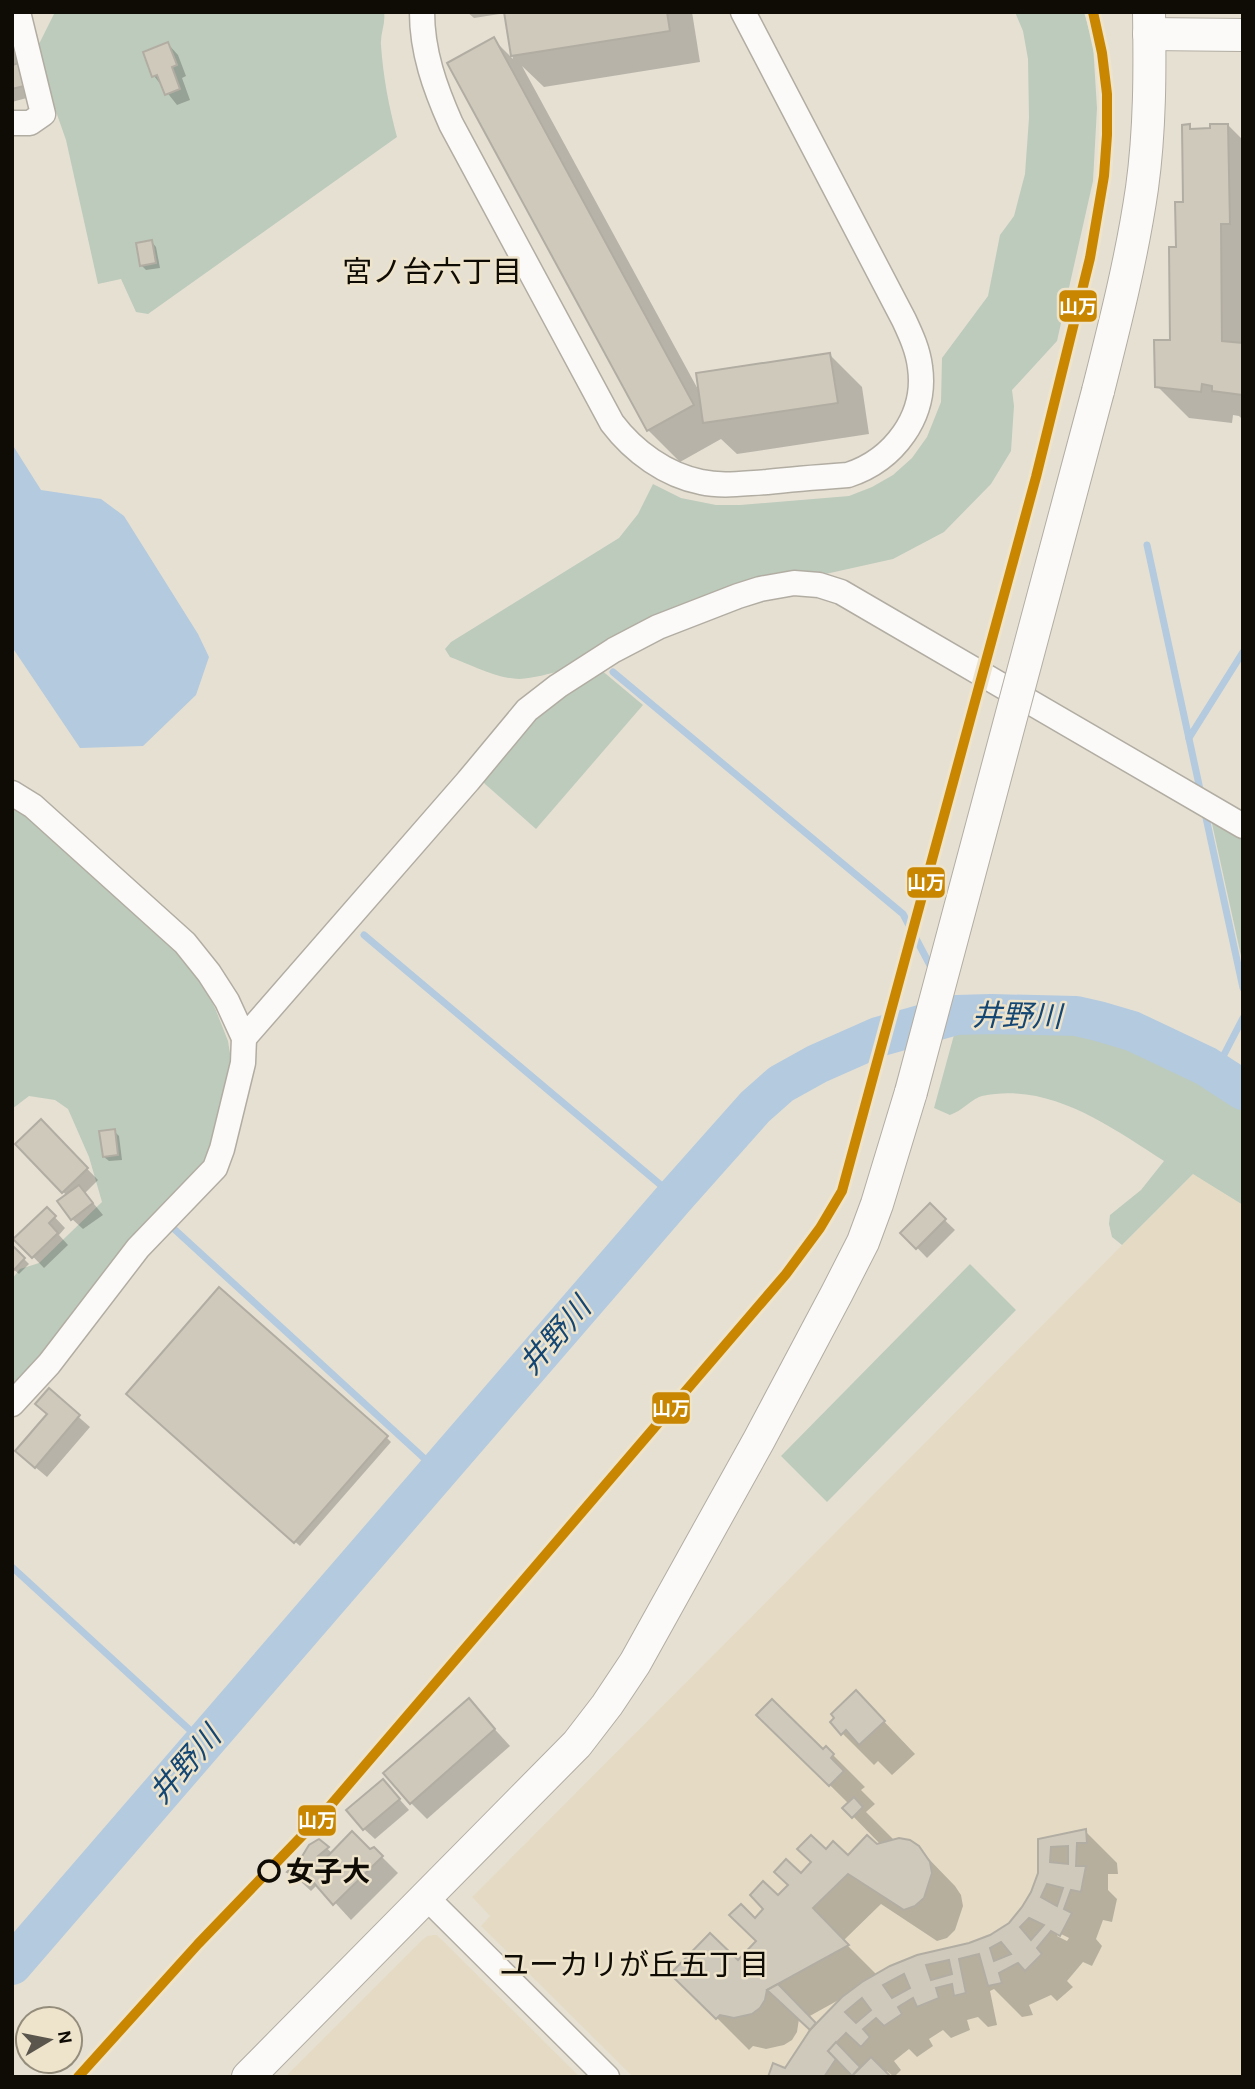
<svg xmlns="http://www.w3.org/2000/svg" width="1255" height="2089" font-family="'Alegreya Sans','Noto Sans JP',sans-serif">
	<rect width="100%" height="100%" fill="#e6e0d3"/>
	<g fill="#e5dbc5">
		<polygon points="1194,1173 1243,1205 1243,2077 633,2077 481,1926 490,1916 472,1897"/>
		<polygon points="433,1935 437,1935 580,2077 285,2077 422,1940 427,1936"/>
	</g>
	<g fill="#bdcbbc">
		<path d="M55,12H384C386,23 380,34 381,45C383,76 389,107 397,137L148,314L136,312L121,279L98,284L66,140L35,52Z"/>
		<path d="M1015,12H1084L1093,44L1097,108L1093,181L1057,341L1012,390L1014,406L1011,451L991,484L944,532L893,559L821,575L563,670C549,674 534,678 519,679C498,679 469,664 450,657L445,649L451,642L619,538L638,514L653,484L681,498L716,505H740L849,496L872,487L893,475L912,458L927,437L941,402L942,358L988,296L1000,235L1014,216L1025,174L1029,118L1028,59L1023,31Z"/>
		<polygon points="600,669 643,705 536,829 485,784 481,778 534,716"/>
		<polygon points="12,804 178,951 202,982 215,1008 228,1041 232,1066 208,1165 12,1394 12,1279 20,1269 39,1263 102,1202 89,1157 68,1109 55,1100 29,1096 12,1109"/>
		<polygon points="1211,819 1243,838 1243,965"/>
		<path d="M990,1022C1019,1023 1049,1022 1076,1026C1136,1035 1193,1066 1243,1099V1205L1193,1174L1122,1245L1112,1237L1109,1224L1110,1215L1141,1190L1164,1161C1109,1126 1050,1082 982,1096C973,1098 962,1111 950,1115L934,1108L957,1024Z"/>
		<polygon points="970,1264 1016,1310 827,1502 781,1456"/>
	</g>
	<polygon fill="#b4cade" points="12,444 41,490 101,499 124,516 198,634 209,657 196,695 143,746 80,748 12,647"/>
	<g fill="#0003" fill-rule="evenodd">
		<polygon points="467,12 692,12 700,62 544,87 522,66 700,393 830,355 862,387 869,434 737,454 721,439 680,462 648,430 493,39 513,59 506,13 474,18"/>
		<polygon points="12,29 34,96 12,102"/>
		<polygon points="168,44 178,55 186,76 182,78 190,100 177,105 154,76 145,53"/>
		<polygon points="1228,125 1243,140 1243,420 1239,416 1233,415 1232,423 1189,418 1157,386 1171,342 1177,249 1185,204 1189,126 1193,130 1212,130"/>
		<polygon points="152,242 156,247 160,268 146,270 141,265"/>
		<polygon points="41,1121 98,1180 85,1193 103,1215 83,1229 72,1219 67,1196 18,1144"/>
		<polygon points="114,1131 119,1136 122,1160 109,1161 104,1157"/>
		<polygon points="930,1206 955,1230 927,1258 903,1233"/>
		<polygon points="47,1209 65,1228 59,1235 68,1245 44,1268 16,1239"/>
		<polygon points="12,1247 29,1264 19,1274 12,1268"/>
		<polygon points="49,1391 90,1427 47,1477 28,1461 48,1415"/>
		<polygon points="133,1398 387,1438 391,1442 300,1546"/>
		<polygon points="856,1692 915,1754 892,1775 878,1761 874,1765 842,1733"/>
		<polygon points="469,1701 510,1746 427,1819 411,1803"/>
		<path d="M759,1715L823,1751L826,1748L865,1787L861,1790L875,1804L866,1812L895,1841L923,1853L955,1886L961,1895L963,1906L955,1930L947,1938L937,1941L881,1904L843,1941L877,1975L991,1937L1010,1924L1024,1908L1040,1873V1840L1085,1831L1117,1863L1118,1874H1108V1890L1117,1899L1112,1922L1103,1920L1096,1939L1102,1946L1092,1966L1083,1962L1067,1981L1073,1987L1057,2001L1051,1995L1029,2005L1033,2015L1022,2017L994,1989L990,1991L997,2025L988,2027L978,2017L967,2020L970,2030L951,2038L943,2030L929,2039L933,2046L917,2057L909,2049L894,2061L901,2070L894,2077L887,2071L885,2073L889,2077H770L785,2071L811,2031L799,2019L797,2032L792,2040L784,2045L766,2049L753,2046L749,2050L673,1974L738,1962L758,1942L755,1920L801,1875L881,1845L845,1808L849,1804ZM1057,1932L1069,1938L1067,1941L1057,1936ZM844,1997L817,2025L808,2017Z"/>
		<polygon points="393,1792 409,1810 375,1839 364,1829"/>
		<polygon points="319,1841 333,1854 370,1851 374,1849 398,1873 351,1920 318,1884 311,1891 290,1872"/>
	</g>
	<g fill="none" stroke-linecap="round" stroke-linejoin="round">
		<g stroke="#b4cade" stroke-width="7">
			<polyline points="1147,545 1201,794"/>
			<polyline points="613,672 903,914 932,969"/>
			<polyline points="1189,738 1243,652"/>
			<polyline points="1205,813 1243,988"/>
			<polyline points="364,935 675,1197"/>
			<polyline points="947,998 956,1015"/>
			<polyline points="1215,1072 1243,1018"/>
			<polyline points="173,1228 438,1471"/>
			<polyline points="12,1567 204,1743"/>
		</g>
		<polyline stroke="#b4cade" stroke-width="40" points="12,1965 675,1197 755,1107 781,1084 817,1064 878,1037 956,1015 991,1014 1076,1016 1098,1021 1132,1031 1206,1066 1243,1090"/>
	</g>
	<g fill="#cfc9bb" stroke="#b2ada3" stroke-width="2" fill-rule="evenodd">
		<polygon points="504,12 667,12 670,31 511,56"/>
		<polygon points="494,37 694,405 647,431 447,63"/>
		<polygon points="168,42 177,65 172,67 180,89 165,95 157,75 152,77 143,52"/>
		<polygon points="19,63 24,86 12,89 12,65"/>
		<polygon points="1190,124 1190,129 1210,128 1210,124 1228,124 1230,224 1221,224 1222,341 1243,343 1243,395 1212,391 1212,386 1202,384 1201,392 1155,387 1154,340 1170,340 1169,247 1176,247 1175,202 1183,202 1182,125"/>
		<polygon points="152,240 156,263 140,266 136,243"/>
		<polygon points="830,353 838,403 703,423 696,373"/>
		<polygon points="41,1119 88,1168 62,1193 15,1144"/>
		<polygon points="115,1129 118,1155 103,1157 99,1131"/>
		<polygon points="79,1185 93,1203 71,1220 57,1201"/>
		<polygon points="930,1203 946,1219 916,1249 900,1233"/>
		<polygon points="47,1207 56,1216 49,1223 58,1233 32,1258 13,1239"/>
		<polygon points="12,1245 25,1258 13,1271 12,1270"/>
		<polygon points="219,1287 388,1436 294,1543 126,1394"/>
		<polygon points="49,1388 80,1415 35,1468 15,1451 47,1414 35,1404"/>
		<polygon points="856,1690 885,1721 859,1745 846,1730 841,1735 830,1722 834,1718 831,1714"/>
		<polygon points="469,1698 495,1729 410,1804 383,1773"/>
		<polygon points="772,1699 823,1749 826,1746 834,1754 831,1758 844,1771 829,1786 756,1715"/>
		<polygon points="383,1779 400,1799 363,1830 346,1810"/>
		<polygon points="854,1797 863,1807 852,1818 842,1808"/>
		<path d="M1086,1829L1087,1843H1077L1076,1866H1086L1081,1892L1071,1890L1064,1909L1072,1913L1060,1936L1051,1931L1037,1948L1042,1954L1025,1971L1018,1963L999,1973L1002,1983L988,1986L979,1954L959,1959L966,1993L954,1996L952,1984L936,1988L939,1998L917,2007L913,1998L898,2007L902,2014L884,2026L876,2018L863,2029L870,2037L861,2047L846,2033L828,2051L836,2059L824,2077H768L773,2063L785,2068L810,2030L842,1997L862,1982L890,1966L917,1955L969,1943L990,1935L1009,1923L1022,1907L1031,1892L1038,1873V1839ZM1068,1846V1864L1050,1862L1051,1847ZM1047,1884L1063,1888L1057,1906L1041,1897ZM1029,1918L1044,1925L1031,1940L1020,1927ZM1001,1942L1011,1954L994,1961L990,1948ZM949,1960L952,1974L931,1980L926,1965ZM904,1974L910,1988L892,1998L883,1985ZM862,1998L871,2010L856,2023L845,2012Z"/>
		<polygon points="352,1831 370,1849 374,1847 383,1856 333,1905 301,1868 294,1875 287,1872 301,1858 309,1845 319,1839 329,1847 318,1856 323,1861"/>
		<polygon points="811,1835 826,1849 833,1841 848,1855 867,1835 877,1844 899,1838 910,1840 919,1846 930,1862 932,1873 924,1898 915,1906 904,1910 848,1874 813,1908 849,1945 767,1990 765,2000 760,2008 752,2014 734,2018 720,2015 716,2019 670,1974 710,1933 738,1960 756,1941 729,1915 741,1904 755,1918 763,1909 750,1895 763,1881 778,1895 788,1885 774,1872 786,1859 801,1873 811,1862 797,1849"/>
		<polygon points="778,1984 816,2023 810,2030 767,1990"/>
		<polygon points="836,2042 860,2067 852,2076 828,2051"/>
		<polygon points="871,2057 891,2077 852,2076"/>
	</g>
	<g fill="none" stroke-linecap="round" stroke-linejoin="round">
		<g stroke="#b2ada3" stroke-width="27">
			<g id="minor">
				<path d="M422,12C422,52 435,88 451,124L612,423C634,452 666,475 701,482C723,487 745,483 767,482C794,479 821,477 848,475C894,460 927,416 920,367C918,350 911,335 904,320L743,12"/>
				<polyline points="12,123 30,123 43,114 18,12"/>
				<polyline points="12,793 33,806 185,943 209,973 227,1001 244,1038 243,1063 222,1149 215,1168 138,1248 49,1364 12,1404"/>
				<polyline points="244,1038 468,781 527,710 558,686 614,650 658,627 738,596 760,589 794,583 819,585 841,592 1243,826"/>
				<polyline points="427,1898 607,2077"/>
			</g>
		</g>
		<g stroke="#b2ada3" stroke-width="34">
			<g id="tertiary">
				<polyline points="1149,34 1243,35"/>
				<path d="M1098,391C1115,324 1132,257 1142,188C1150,130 1150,71 1149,12"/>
				<polyline points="248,2077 577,1744 607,1705 635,1663 759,1440 837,1293 863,1242 877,1204 911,1092"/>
			</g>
		</g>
		<use href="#minor" stroke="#fbfaf8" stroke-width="24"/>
		<use href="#tertiary" stroke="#fbfaf8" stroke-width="32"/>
		<g stroke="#b2ada3" stroke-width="34" stroke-linecap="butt">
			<polyline id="tertiary-bridge" points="911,1092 1098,391"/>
		</g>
		<use href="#tertiary-bridge" stroke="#fbfaf8" stroke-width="32"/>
		<g stroke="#eee3cb" stroke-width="16">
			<polyline id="metro-1" points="78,2077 198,1944 324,1813 786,1274 820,1228 842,1191 1036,477 1090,258 1104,176 1107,135 1107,94 1102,53 1093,12"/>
		</g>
		<use href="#metro-1" stroke="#c98701" stroke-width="10"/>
	</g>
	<circle fill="#eee3cb" stroke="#0f0b05" stroke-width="3.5" cx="269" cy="1871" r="10"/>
	<g text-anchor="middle" stroke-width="5" stroke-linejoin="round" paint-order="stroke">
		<g font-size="28" font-weight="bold" fill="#0f0b05" stroke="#eee3cb" text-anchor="start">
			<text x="286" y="1881">女子大</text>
		</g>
		<g font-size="30" fill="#0f0b05" stroke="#eee3cb">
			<text x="432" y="282">宮ノ台六丁目</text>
			<text x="634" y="1975">ユーカリが丘五丁目</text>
		</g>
		<g font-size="30" font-style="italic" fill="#134673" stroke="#eee3cb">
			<text transform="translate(1017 1016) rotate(1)" y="10">井野川</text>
			<text transform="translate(555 1336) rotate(-49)" y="10">井野川</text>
			<text transform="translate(185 1765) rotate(-49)" y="10">井野川</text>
		</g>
	</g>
	<g stroke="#eee3cb" stroke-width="2.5">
		<rect x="1058" y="289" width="40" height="34" rx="7" fill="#c98701"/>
		<rect x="906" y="866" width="40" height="33" rx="7" fill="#c98701"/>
		<rect x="651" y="1391" width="40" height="34" rx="7" fill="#c98701"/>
		<rect x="297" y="1804" width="40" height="33" rx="7" fill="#c98701"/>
	</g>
	<g font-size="19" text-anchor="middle" font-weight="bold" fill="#fff">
		<text x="1078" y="313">山万</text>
		<text x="926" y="889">山万</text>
		<text x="671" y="1415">山万</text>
		<text x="317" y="1827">山万</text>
	</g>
	<rect width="1255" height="2089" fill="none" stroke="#0f0b05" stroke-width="28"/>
	<g transform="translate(49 2040) rotate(80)"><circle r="33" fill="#eee3cb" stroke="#958d7c" stroke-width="2"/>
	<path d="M0-5L12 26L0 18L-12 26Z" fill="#5a564d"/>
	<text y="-10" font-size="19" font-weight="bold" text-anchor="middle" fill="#0f0b05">N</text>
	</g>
</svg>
